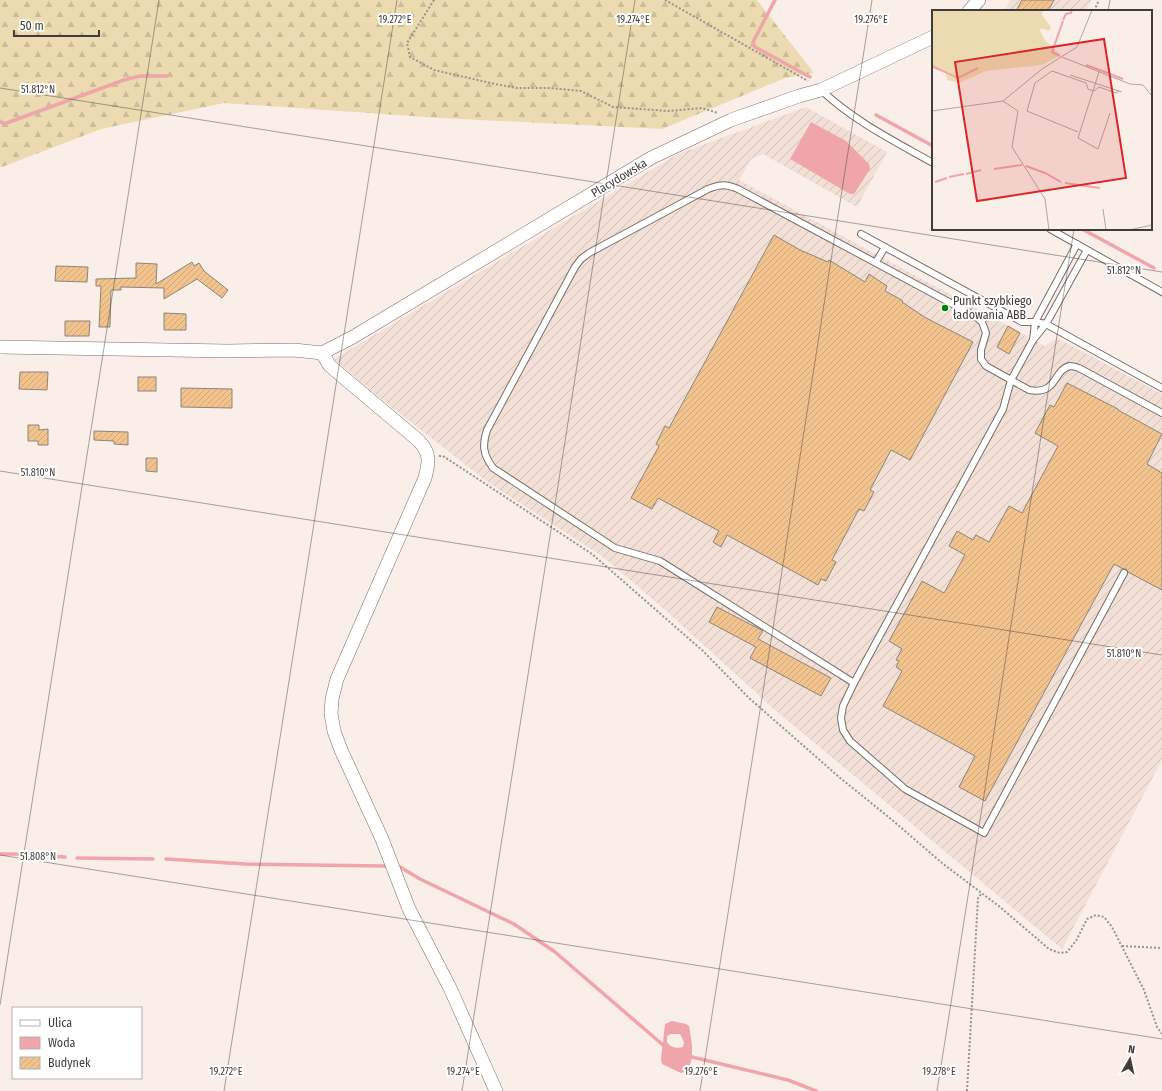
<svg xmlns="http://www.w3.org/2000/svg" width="1162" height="1091" font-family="'Fira Sans Condensed',sans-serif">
	<defs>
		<pattern id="industrial-furrows" width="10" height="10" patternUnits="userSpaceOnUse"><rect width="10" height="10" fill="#f2dfd5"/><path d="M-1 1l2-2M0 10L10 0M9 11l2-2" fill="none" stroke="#d1c0b8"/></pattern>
		<pattern id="forest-firs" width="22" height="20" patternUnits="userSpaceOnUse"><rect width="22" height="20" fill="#ecdbb0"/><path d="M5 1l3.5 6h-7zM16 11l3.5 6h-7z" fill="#cbbd98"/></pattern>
		<pattern id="building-hatch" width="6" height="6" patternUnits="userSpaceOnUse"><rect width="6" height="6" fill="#f2c38d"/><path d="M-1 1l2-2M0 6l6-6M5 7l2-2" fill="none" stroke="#d1a87a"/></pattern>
	</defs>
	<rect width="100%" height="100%" fill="#faeee8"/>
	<g fill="url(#industrial-furrows)">
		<polygon points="1010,0 1092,0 1086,11 1004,11"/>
		<polygon points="806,107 887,152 857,207 763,154 751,159 739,180 1045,346 1057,338 1162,394 1162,760 1062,949 775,710 663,608 602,556 489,483 375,394 334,359 678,154"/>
	</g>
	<polygon fill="url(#forest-firs)" points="0,0 757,0 814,73 785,78 662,129 440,118 224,103 101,129 2,167 0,166"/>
	<g fill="#efa5a9" fill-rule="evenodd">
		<polygon points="811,122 846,141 869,164 870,169 854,194 850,194 790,159"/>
		<path d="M672,1021L686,1024L689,1026C691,1039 698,1067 681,1073L662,1064L661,1059L665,1024ZM671,1034H680L684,1042L683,1047C677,1049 670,1047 667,1042V1036Z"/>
	</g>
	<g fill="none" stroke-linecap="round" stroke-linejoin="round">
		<g stroke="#efa5a9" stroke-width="3.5">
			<polyline points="775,0 753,42 755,47 810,77"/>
			<polyline points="876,115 933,146"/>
			<polyline points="0,121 4,124 124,80 140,76 167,76"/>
			<polyline points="1082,229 1154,268"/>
			<polyline points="0,854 13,854 65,857"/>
			<polyline points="77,858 153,859"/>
			<polyline points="166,859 245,864 385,866"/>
			<polyline points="400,867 420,879 514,924 555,952 663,1045"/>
			<polyline points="692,1057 788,1080 816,1091"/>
		</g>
	</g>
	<g fill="url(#building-hatch)" stroke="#8c847c">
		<polygon points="1022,0 1054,0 1048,11 1016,11"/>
		<polygon points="774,235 800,250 828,262 829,260 865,282 869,274 887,286 885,291 898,298 903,301 902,302 926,318 973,342 910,460 891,450 870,490 874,492 864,511 859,509 832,560 836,562 826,581 821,579 818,585 727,535 721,547 713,542 719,531 658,498 652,509 631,498 659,446 656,444 665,426 669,428"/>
		<polygon points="192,262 194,266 199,263 204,271 228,290 222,298 197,279 164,299 164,288 121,287 121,290 111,290 110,327 99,327 101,286 96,286 96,279 136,278 136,263 157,264 156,284"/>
		<polygon points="56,266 88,267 87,282 55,281"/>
		<polygon points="164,313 186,314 186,330 164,330"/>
		<polygon points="65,321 90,321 89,336 65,336"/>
		<polygon points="1008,326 1020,333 1009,354 997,347"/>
		<polygon points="20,372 48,372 47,390 19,389"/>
		<rect x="138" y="377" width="18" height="14"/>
		<polygon points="1067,383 1118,409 1118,410 1162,434 1147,464 1162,473 1162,590 1128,572 1126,569 1123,569 1114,564 985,801 959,787 975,756 883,706 902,671 896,667 899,661 896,660 902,649 889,641 922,581 944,593 965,555 949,546 957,531 973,540 976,535 989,542 1009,506 1022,513 1058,446 1035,433 1050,405 1054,407"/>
		<polygon points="181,388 232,389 232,408 181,407"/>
		<polygon points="28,425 39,425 39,430 48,429 48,445 38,445 38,441 28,441"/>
		<polygon points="94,431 128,432 128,445 114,444 114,441 94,440"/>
		<polygon points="146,458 157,458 157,472 146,471"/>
		<polygon points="717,607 763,631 758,639 831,678 821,696 750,658 756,647 709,622"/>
	</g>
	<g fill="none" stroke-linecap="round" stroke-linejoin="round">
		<g stroke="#786d68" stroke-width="8">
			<g id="lane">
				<path d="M821,90C854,121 894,141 933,163"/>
				<polyline points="1050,229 1162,292"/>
				<polyline points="861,234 1022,322 1035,322 1046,324 1162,388"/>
				<polyline points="1087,250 1046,324 1033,340 1011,380 1003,409 854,683 843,706 841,718 843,730 850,741 905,789 984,833 1124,573"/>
				<polyline points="876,262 885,247"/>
				<polyline points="1033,340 1035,322 1077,244"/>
				<path d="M854,683L660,561L615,548L493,468C483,454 482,446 487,430L575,267L581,259L589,253L708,189C721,184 726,184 738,189L975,316L982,322L986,333L981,350V359L986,366L1029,390C1059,395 1052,370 1070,366C1073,366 1076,367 1079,368L1162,413"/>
			</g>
		</g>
		<g stroke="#786d68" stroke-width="14">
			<g id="street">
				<polyline points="969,11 979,0"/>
				<polyline points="0,347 227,351 294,350 322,353"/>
				<path d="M322,353L330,366L419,441C431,454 429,462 425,478L337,679L332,699L331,714L334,731L341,750L382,839L409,909L450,988L496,1091"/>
				<polyline points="322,353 353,337 651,158 731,120 799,96 821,90 933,37"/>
			</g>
		</g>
		<g stroke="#99928d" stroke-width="2" stroke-dasharray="2 2" stroke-linecap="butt">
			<polyline points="434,0 407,43 410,57 434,70 495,84 517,88 550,88 581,91 613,107 668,111 702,108 718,113"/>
			<polyline points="665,0 808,81"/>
			<polyline points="1094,11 1099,0"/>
			<polyline points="439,456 443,456 592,554 703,651 749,698 839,777 891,819 942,863 1000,907 1049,949 1060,953 1067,952 1076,941 1087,919 1096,915 1104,917 1112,927 1144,990 1157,1027 1162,1034"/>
			<polyline points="1122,946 1162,948"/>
			<polyline points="967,1091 978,898 982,893"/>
		</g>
		<use href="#lane" stroke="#fff" stroke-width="6"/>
		<use href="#street" stroke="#fff" stroke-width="13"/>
	</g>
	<path fill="none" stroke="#403c39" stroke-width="1" stroke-opacity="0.45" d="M1108,11L1110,0M0,88L1162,272M0,471L1162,655M0,855L1162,1039M0,1005L159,0M224,1091L397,0M462,1091L635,0M700,1091L872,0M937,1091L1074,229"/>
	<circle fill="#008404" stroke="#fff" stroke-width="1.5" cx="945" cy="308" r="4"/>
	<g text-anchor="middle" stroke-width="4" stroke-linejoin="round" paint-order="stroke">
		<g font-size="12" fill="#403c39" stroke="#fff">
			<text transform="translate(619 178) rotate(-31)" y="4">Placydowska</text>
		</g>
		<g font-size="12" fill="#403c39" stroke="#fff" text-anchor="start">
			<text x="953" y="305">Punkt szybkiego<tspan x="953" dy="14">ładowania ABB</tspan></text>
		</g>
	</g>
	<g transform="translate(932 10)">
		<rect width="220" height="220" fill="#faeee8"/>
		<path d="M0,0H111L110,5L119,17L117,21L109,18L108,21L114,32L129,45L110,55L54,61L27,73L15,70L14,63L0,58Z" fill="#ecdbb0"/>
		<path fill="none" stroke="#efa5a9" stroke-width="2" d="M131,10L134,4L139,3L140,0M128,46L120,42L131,11M154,55L176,63M0,56L26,68L46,58M178,64L191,69M94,156L113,163L129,172M62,159L90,155M34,164L49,160M17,167L32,164M3,172L15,168M133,173L168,178"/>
		<path fill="none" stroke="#b0a7a2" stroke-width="1" d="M130,47L198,74L211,75L220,86M167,62L146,128L166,139L178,103M138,65L190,82M71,91L110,59L145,37L160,0M0,101L71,91L86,101L80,137L113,189L117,220M146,122L95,101L103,73L120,61L154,73L156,79L162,81L167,77L184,83L187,81M171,199L174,220M197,220L220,215"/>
		<path fill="#d62828" fill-opacity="0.15" stroke="#d62828" stroke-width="2" d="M172,29L194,168L45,191L23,52Z"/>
		<rect width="220" height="220" fill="none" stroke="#403c39" stroke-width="2"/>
	</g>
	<g font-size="10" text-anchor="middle" fill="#403c39" stroke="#fff" stroke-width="4" stroke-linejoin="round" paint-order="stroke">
		<text x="395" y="23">19.272°E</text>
		<text x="633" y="23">19.274°E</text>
		<text x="871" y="23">19.276°E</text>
		<text x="38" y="93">51.812°N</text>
		<text x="1124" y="274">51.812°N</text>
		<text x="38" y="476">51.810°N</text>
		<text x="1124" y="657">51.810°N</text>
		<text x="38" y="860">51.808°N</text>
		<text x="226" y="1075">19.272°E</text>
		<text x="463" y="1075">19.274°E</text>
		<text x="701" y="1075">19.276°E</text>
		<text x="939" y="1075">19.278°E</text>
	</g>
	<rect x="12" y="1007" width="130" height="72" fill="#ffffff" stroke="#b3b1b0"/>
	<rect x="20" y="1020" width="20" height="6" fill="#ffffff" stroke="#b3b1b0"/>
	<text x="48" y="1027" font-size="12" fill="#403c39">Ulica</text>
	<rect x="20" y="1037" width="20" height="12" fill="#efa5a9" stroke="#b3b1b0"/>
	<text x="48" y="1047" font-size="12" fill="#403c39">Woda</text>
	<rect x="20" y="1057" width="20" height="12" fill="url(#building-hatch)" stroke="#b3b1b0"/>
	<text x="48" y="1067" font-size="12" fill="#403c39">Budynek</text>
	<g transform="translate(1130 1059) rotate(9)" stroke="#ffffff" stroke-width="3" paint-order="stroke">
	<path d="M0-3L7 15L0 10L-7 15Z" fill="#403c39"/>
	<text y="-6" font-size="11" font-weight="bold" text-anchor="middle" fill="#403c39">N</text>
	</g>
	<path d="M14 30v6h85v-6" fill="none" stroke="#403c39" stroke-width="2"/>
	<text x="20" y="30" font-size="12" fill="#403c39" stroke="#ffffff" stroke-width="3" paint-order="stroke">50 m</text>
</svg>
